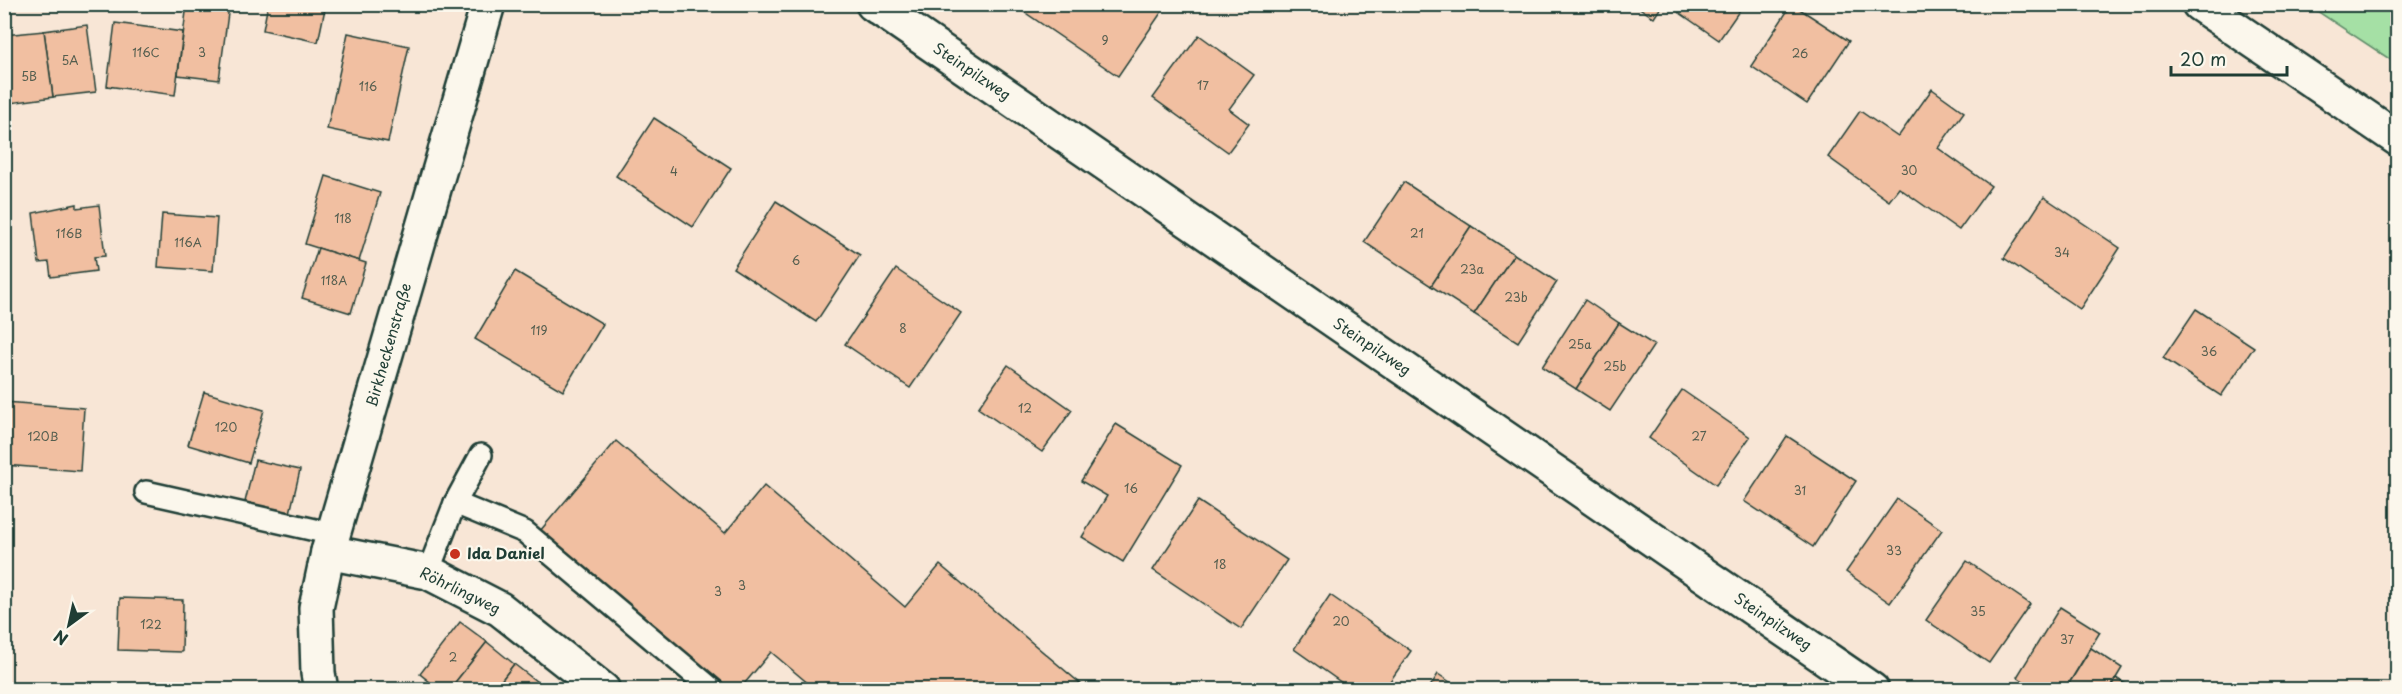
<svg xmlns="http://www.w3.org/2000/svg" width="2402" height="694" font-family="'Playpen Sans',sans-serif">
	<rect width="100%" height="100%" fill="#f8e6d6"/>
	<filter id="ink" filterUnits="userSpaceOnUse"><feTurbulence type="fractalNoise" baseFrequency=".0167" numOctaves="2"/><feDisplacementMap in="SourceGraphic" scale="12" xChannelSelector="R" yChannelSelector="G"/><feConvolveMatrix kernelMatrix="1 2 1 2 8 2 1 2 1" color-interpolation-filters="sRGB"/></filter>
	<g filter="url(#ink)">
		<polygon fill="#a5e0a5" stroke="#628e6c" stroke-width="1.5" points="2308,5 2397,5 2397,64"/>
		<g fill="#f1bfa1" stroke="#1f3d34" stroke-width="1.5">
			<polygon points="187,4 229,6 219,80 178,75"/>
			<polygon points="268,4 326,4 318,42 263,30"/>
			<polygon points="1019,4 1167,4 1118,76 1017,7"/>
			<polygon points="1634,4 1663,4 1654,18"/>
			<polygon points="1667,4 1744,4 1719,40"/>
			<polygon points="1792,4 1849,41 1807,104 1751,66"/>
			<polygon points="115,23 183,32 175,95 107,86"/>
			<polygon points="87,25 96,92 53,97 44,31"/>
			<polygon points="44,31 53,97 10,103 4,35"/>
			<polygon points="348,33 409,46 388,142 327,129"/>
			<polygon points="1199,35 1254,75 1229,109 1249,124 1228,152 1153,98"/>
			<polygon points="1932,89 1964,112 1938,148 1991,186 1959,230 1899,188 1889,201 1828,157 1860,111 1898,137"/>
			<polygon points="654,118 731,168 693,227 616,176"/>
			<polygon points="326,176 380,193 359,261 305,244"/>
			<polygon points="1404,182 1471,226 1431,286 1364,242"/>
			<polygon points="2044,197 2120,248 2080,309 2004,258"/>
			<polygon points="776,201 860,255 816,322 733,268"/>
			<polygon points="77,204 77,208 99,205 105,256 94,257 96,271 51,277 49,262 39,263 33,213"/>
			<polygon points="162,214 217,218 213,271 158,267"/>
			<polygon points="1471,226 1514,254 1474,314 1431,286"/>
			<polygon points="318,248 366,263 351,313 302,298"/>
			<polygon points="1514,254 1557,282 1518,342 1474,314"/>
			<polygon points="896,269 961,313 910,388 845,344"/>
			<polygon points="515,271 603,324 563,391 475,339"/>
			<polygon points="1585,300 1619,323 1576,389 1542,367"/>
			<polygon points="2196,309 2254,347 2221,396 2163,358"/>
			<polygon points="1619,323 1654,345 1610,411 1576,389"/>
			<polygon points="1008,365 1072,410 1042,452 978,408"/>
			<polygon points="1682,390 1750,437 1716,485 1649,438"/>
			<polygon points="204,392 264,410 249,463 188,445"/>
			<polygon points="4,402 84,408 80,471 4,465"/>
			<polygon points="1116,424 1182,465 1123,562 1082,537 1107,496 1081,481"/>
			<polygon points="1787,436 1856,481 1813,547 1744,501"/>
			<polygon points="616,441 725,533 764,486 905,607 940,565 1088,690 816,690 771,652 739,690 727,690 540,531"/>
			<polygon points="255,460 300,470 290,513 245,502"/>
			<polygon points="1897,499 1942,530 1890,603 1846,572"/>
			<polygon points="1198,501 1287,560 1241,629 1153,570"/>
			<polygon points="1967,561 2030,604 1989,663 1926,620"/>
			<polygon points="1330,595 1411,651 1384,690 1352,690 1294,649"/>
			<polygon points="120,598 183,600 182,652 118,650"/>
			<polygon points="2060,607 2100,632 2065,690 2037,690 2017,677"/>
			<polygon points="460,622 487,642 449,690 440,690 420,674"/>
			<polygon points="487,642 514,664 494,690 449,690"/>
			<polygon points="2091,648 2122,668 2116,678 2109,690 2065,690"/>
			<polygon points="514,664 541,685 538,690 494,690"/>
			<polygon points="1438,674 1462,690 1428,690"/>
			<polygon points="2116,678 2135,690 2109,690"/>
		</g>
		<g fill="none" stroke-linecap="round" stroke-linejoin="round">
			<g stroke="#1f3d34" stroke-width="26">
				<g id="service">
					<polyline points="146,492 333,534"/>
					<polyline points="455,503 525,532 713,690"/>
					<polyline points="428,572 455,503 481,455"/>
				</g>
			</g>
			<g stroke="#1f3d34" stroke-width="38">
				<g id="minor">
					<polyline points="873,4 1872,690"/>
					<polyline points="2199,4 2398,139"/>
					<polyline points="328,552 428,572 500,609 603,690"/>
					<polyline points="321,690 318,673 316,608 328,552 488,4"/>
				</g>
			</g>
			<use href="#service" stroke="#fbf7ec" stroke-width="21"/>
			<use href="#minor" stroke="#fbf7ec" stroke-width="33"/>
		</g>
	</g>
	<circle fill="#c8321e" stroke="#fbf7ec" stroke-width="2" cx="455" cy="554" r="6"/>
	<g text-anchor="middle" stroke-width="4.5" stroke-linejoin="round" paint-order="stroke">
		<g font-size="12" fill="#545e4f">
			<text x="1105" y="45">9</text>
			<text x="146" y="57">116C</text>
			<text x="202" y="57">3</text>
			<text x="1800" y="58">26</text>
			<text x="70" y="65">5A</text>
			<text x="29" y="81">5B</text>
			<text x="1203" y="90">17</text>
			<text x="368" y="91">116</text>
			<text x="1909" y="175">30</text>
			<text x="674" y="176">4</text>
			<text x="343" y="223">118</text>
			<text x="69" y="238">116B</text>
			<text x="1417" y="238">21</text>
			<text x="188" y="247">116A</text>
			<text x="2062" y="257">34</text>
			<text x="796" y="265">6</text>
			<text x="1472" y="274">23a</text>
			<text x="334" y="285">118A</text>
			<text x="1516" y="302">23b</text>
			<text x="903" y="333">8</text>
			<text x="539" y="335">119</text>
			<text x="1580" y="349">25a</text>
			<text x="2209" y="356">36</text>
			<text x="1615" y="371">25b</text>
			<text x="1025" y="413">12</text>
			<text x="226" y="432">120</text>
			<text x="43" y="441">120B</text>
			<text x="1699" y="441">27</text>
			<text x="1131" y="493">16</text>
			<text x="1800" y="495">31</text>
			<text x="1894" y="555">33</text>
			<text x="1220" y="569">18</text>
			<text x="742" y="590">3</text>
			<text x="718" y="596">3</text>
			<text x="1978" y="616">35</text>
			<text x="1341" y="626">20</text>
			<text x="151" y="629">122</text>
			<text x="2067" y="644">37</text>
			<text x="453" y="662">2</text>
		</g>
		<g font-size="15" fill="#1f3d34" stroke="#fbf7ec">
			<text transform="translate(972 72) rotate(34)" y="5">Steinpilzweg</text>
			<text transform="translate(389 345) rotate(-74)" y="5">Birkheckenstraße</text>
			<text transform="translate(1372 347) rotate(34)" y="5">Steinpilzweg</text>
			<text transform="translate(460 591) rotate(26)" y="5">Röhrlingweg</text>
			<text transform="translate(1773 622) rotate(34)" y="5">Steinpilzweg</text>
		</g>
		<g font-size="15" font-weight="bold" fill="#1f3d34" stroke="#fbf7ec" text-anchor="start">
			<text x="467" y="559">Ida Daniel</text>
		</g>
	</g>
	<rect width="2402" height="694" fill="none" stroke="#fbf7ec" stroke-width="24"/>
	<rect x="12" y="12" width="2378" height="670" fill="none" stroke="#1f3d34" stroke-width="2" filter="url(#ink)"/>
	<g transform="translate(69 625) rotate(213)" stroke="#fbf7ec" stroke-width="4.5" paint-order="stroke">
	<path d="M0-4.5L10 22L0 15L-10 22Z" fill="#1f3d34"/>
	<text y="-9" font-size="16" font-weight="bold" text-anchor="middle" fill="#1f3d34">N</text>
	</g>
	<path d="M2171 66v9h116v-9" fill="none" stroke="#1f3d34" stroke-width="3"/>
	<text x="2180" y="66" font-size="18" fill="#1f3d34" stroke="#fbf7ec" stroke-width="4.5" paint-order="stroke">20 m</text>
</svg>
